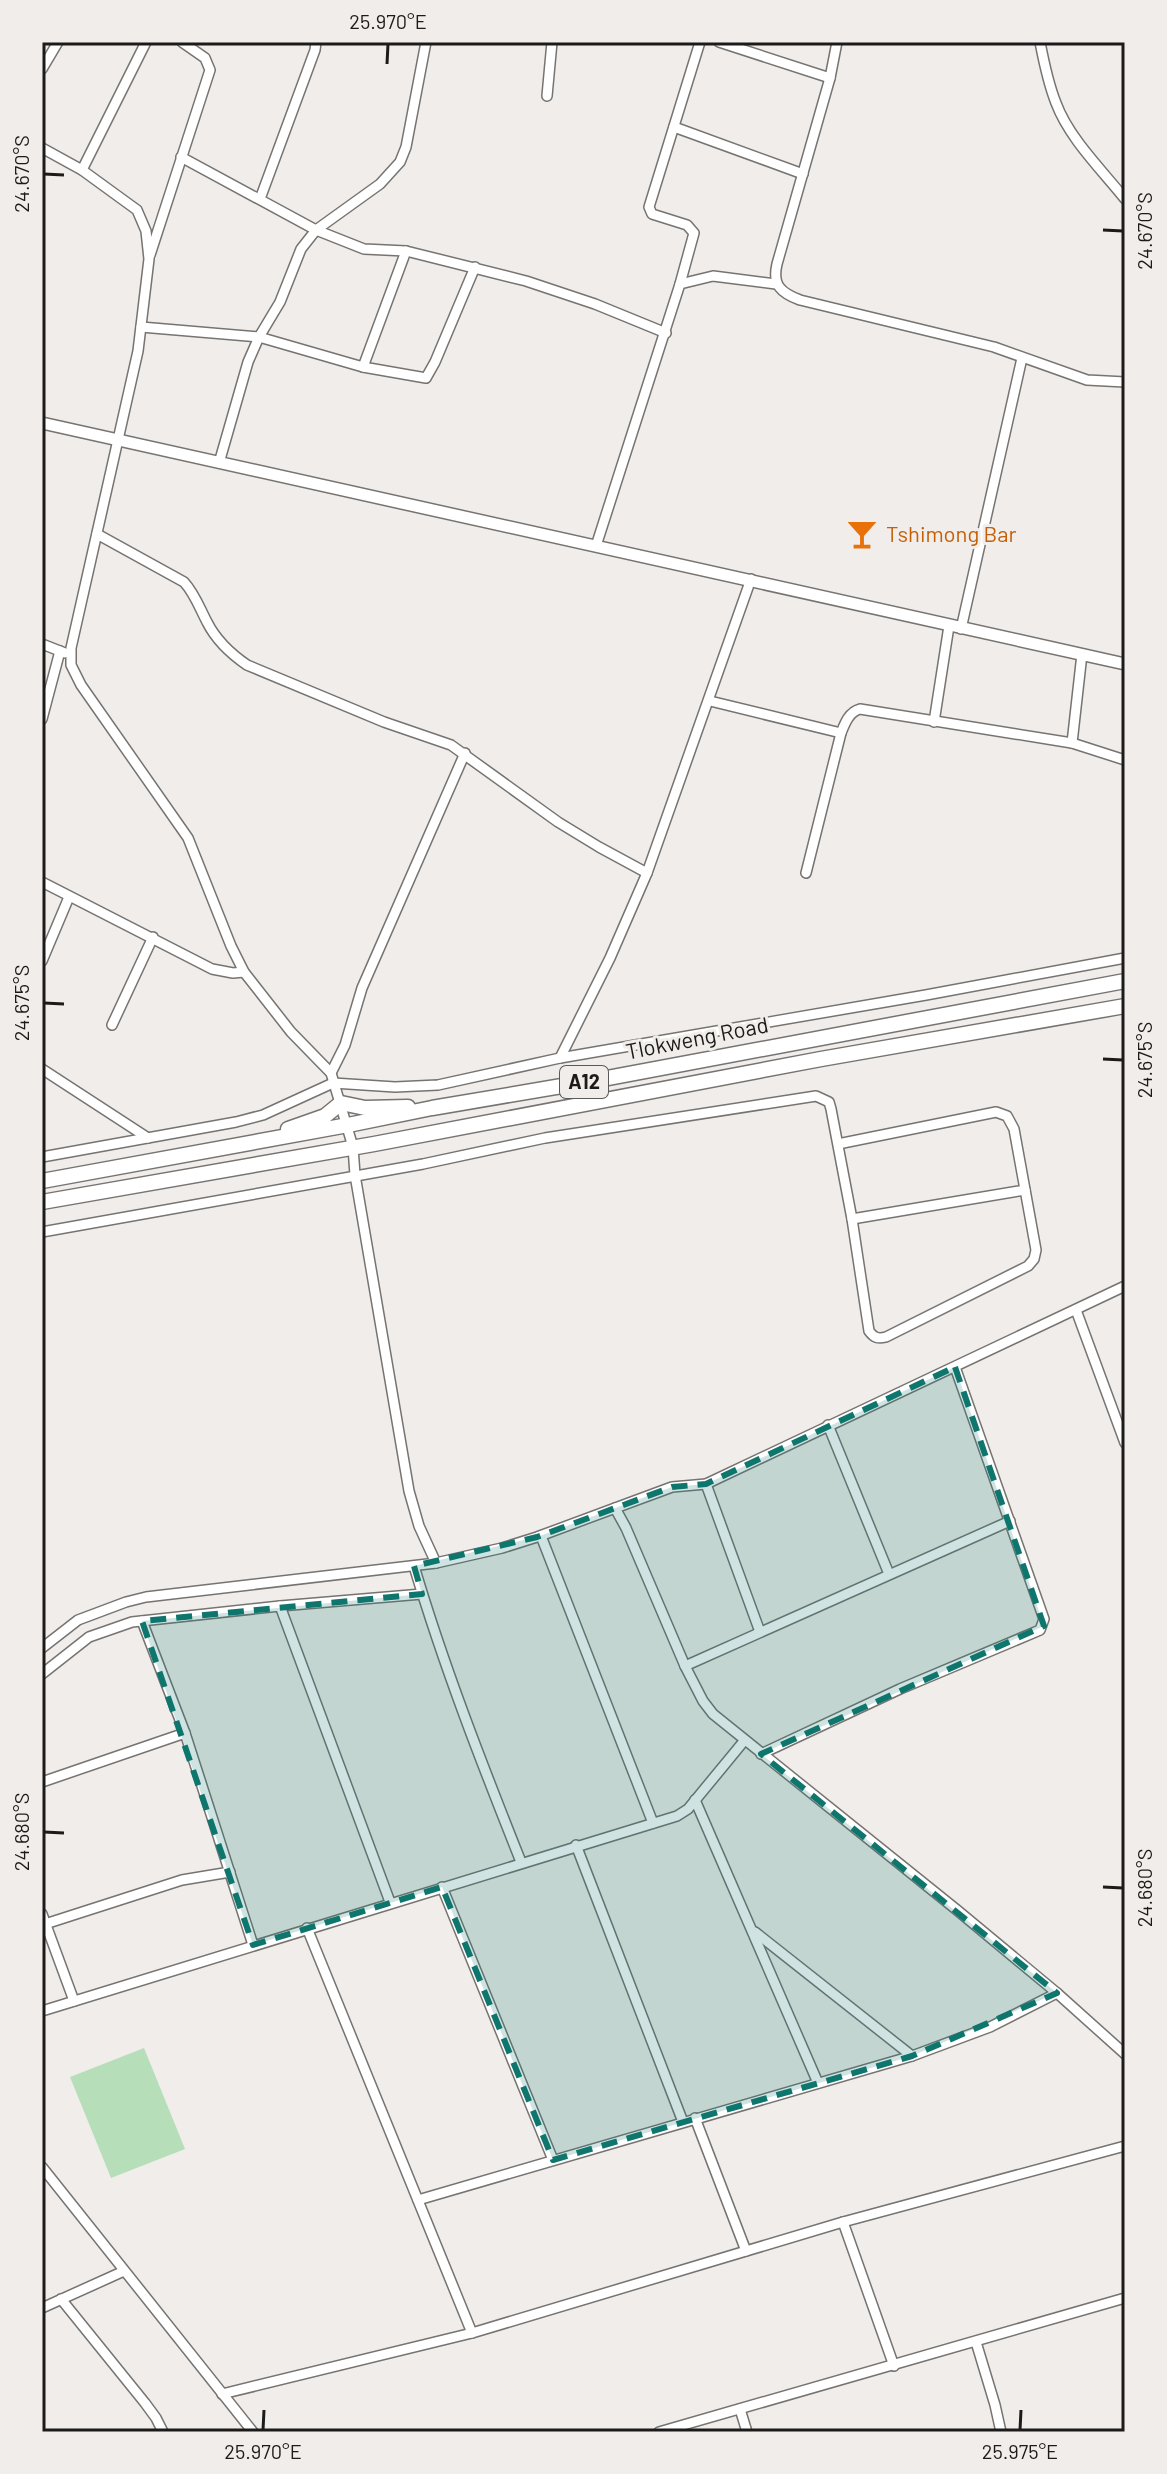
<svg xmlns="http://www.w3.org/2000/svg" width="1167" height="2474" font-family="Barlow,sans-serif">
	<rect width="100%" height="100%" fill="#f0edea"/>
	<polygon fill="#b6dfb9" points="144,2048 185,2149 111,2178 70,2077"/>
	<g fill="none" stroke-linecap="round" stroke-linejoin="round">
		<g stroke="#767370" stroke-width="12">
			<g id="minor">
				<polyline points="719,42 830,78"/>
				<path d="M837,42L830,78L777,264C772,285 781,293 800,300L994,347L1087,380L1125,382"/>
				<path d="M1040,42C1044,63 1048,83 1056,103C1069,138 1101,169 1125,199"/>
				<polyline points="42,69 58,42"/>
				<polyline points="547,96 552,42"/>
				<polyline points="674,127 803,174"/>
				<polyline points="42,148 82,170 137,210 146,231 149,259 138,351 71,648 71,665 81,685 188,838 231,946 244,972 291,1032 331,1073 353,1147 355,1175 409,1491 419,1526 436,1563"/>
				<polyline points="181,157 316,230 364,249 406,251 526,281 595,304 666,333"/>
				<polyline points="82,170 146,42"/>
				<polyline points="260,199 315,50 316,42"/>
				<polyline points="150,255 210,70 205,58 182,42"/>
				<polyline points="680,284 694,233 687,225 652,214 649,207 700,42"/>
				<polyline points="141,327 259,337 363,367 406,251"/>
				<polyline points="363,367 426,378 435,362 475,267"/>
				<polyline points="219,463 248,362 259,337 280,302 301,249 316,230 380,184 400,162 406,147 426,42"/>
				<path d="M97,534L184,582C195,594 200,609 207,622C216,640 231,654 247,665L384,722L451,745L558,822L599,847L647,873"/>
				<polyline points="596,546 680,284 713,276 776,284"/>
				<polyline points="961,629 1022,358"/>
				<polyline points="42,644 65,653"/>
				<polyline points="710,701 841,733"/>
				<polyline points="42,719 60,651"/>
				<polyline points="934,722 949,626"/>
				<polyline points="1072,743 1125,760"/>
				<path d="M806,873L841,733C845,723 849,712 860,709L1072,743L1082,654"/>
				<polyline points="42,882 212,969 233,973 244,972"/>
				<polyline points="42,961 69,897"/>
				<polyline points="112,1025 153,937"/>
				<polyline points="560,1058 610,958 647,873 751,579"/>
				<polyline points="42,1069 148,1138"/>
				<polyline points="331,1073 345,1045 362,988 465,753"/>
				<polyline points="42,1157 236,1122 263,1115 333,1083 395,1087 438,1085 560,1058 926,995 1125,958"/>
				<polyline points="852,1219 1025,1190"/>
				<path d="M42,1232L423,1164L545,1138L816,1096L829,1102L831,1109L852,1219L869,1331C874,1338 878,1339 886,1337L1028,1266L1034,1259L1036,1250L1014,1129L1007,1116L996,1112L838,1144"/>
				<polyline points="1076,1310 1125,1443"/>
				<polyline points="828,1425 889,1574"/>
				<polyline points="706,1484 760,1632"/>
				<polyline points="615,1508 626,1528 685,1666 703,1701 713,1714 957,1910 1057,1993 1125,2054"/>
				<polyline points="541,1536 653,1823"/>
				<path d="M414,1566C444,1667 482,1764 521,1862"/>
				<polyline points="280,1606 390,1902"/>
				<polyline points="142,1621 185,1733 253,1945"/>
				<polyline points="42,1648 78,1620 126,1602 146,1597 436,1563 502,1548 537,1537 672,1487 706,1484 1125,1286"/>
				<polyline points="685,1666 1010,1521"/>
				<polyline points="42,1674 89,1637 132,1622 280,1606 422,1594"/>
				<polyline points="761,1754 900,1689 1040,1630 1044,1619 955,1367"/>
				<polyline points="42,1782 185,1733"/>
				<polyline points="695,1800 818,2083"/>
				<polyline points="576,1845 683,2122"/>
				<polyline points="442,1887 553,2160"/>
				<polyline points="42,1914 74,2001"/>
				<polyline points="42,1925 182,1880 230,1872"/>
				<polyline points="307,1928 472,2333"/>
				<polyline points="755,1932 912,2056"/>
				<polyline points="42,2011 677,1816 688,1809 744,1741"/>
				<polyline points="695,2118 746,2251"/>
				<polyline points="42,2167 253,2432"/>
				<polyline points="418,2200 912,2056 990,2027 1057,1993"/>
				<polyline points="843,2222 894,2366"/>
				<polyline points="61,2299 145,2403 156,2418 163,2432"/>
				<polyline points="42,2308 124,2271"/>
				<polyline points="976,2342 995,2405 1001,2432"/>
				<polyline points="222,2394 472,2333 843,2222 1125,2146"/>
				<polyline points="740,2409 747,2432"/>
				<polyline points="659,2432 1125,2298"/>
			</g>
		</g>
		<g stroke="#767370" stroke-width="14">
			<polyline id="tertiary" points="42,423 1125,664"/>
		</g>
		<g stroke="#767370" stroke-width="17">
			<g id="primary">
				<polyline points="288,1129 325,1116 341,1103 365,1108 408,1107"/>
				<polyline points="42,1181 348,1125 432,1108 597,1080 1125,981"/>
				<polyline points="42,1202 374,1144 821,1059 1125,1006"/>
			</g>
		</g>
		<use href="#minor" stroke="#fff" stroke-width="9"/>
		<use href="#tertiary" stroke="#fff" stroke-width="11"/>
		<use href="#primary" stroke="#fff" stroke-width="14"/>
	</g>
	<path fill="#0f766e" fill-opacity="0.2" stroke="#0f766e" stroke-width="6" stroke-dasharray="16 10" stroke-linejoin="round" d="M955,1367L1044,1626L761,1754L1057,1993L912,2056L553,2160L442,1887L253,1945L142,1621L422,1594L414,1566L537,1537L672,1487L706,1484Z"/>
	<path fill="none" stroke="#1c1b1a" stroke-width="3" d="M387,64L388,44M44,174L64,175M1103,230L1123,231M44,1003L64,1004M1103,1059L1123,1060M44,1832L64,1833M1103,1887L1123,1888M263,2430L264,2410M1020,2430L1021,2410"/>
	<defs>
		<g id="bar-bare" transform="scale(2.4)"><path d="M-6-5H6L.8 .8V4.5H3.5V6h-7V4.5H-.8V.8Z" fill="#e8710a" stroke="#f0edea" stroke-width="2.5" paint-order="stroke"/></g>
	</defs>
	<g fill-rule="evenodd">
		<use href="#bar-bare" x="862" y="534"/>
	</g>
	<g text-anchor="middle" stroke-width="6" stroke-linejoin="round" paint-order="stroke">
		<rect fill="#f0edea" stroke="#5c5a58" stroke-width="2" x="560" y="1066" width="48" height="32" rx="6"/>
		<g font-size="20" font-weight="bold" fill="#1c1b1a">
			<text x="584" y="1089">A12</text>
		</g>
		<g font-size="22" fill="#c56008" stroke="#f0edea" text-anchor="start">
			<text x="886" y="542">Tshimong Bar</text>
		</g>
		<g font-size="22" fill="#1c1b1a" stroke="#f0edea">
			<text transform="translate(697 1038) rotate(-11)" y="8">Tlokweng Road</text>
		</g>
	</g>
	<rect width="1167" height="2474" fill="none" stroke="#f0edea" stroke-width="88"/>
	<rect x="44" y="44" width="1079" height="2386" fill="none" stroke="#1c1b1a" stroke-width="3"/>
	<g font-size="20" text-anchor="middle" fill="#1c1b1a">
		<text x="388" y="29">25.970°E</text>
		<text transform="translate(22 174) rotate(-90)" y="7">24.670°S</text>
		<text transform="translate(1145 231) rotate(-90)" y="7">24.670°S</text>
		<text transform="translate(22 1003) rotate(-90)" y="7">24.675°S</text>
		<text transform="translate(1145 1060) rotate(-90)" y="7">24.675°S</text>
		<text transform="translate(22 1832) rotate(-90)" y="7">24.680°S</text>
		<text transform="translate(1145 1888) rotate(-90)" y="7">24.680°S</text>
		<text x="263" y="2459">25.970°E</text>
		<text x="1020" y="2459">25.975°E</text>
	</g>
</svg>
